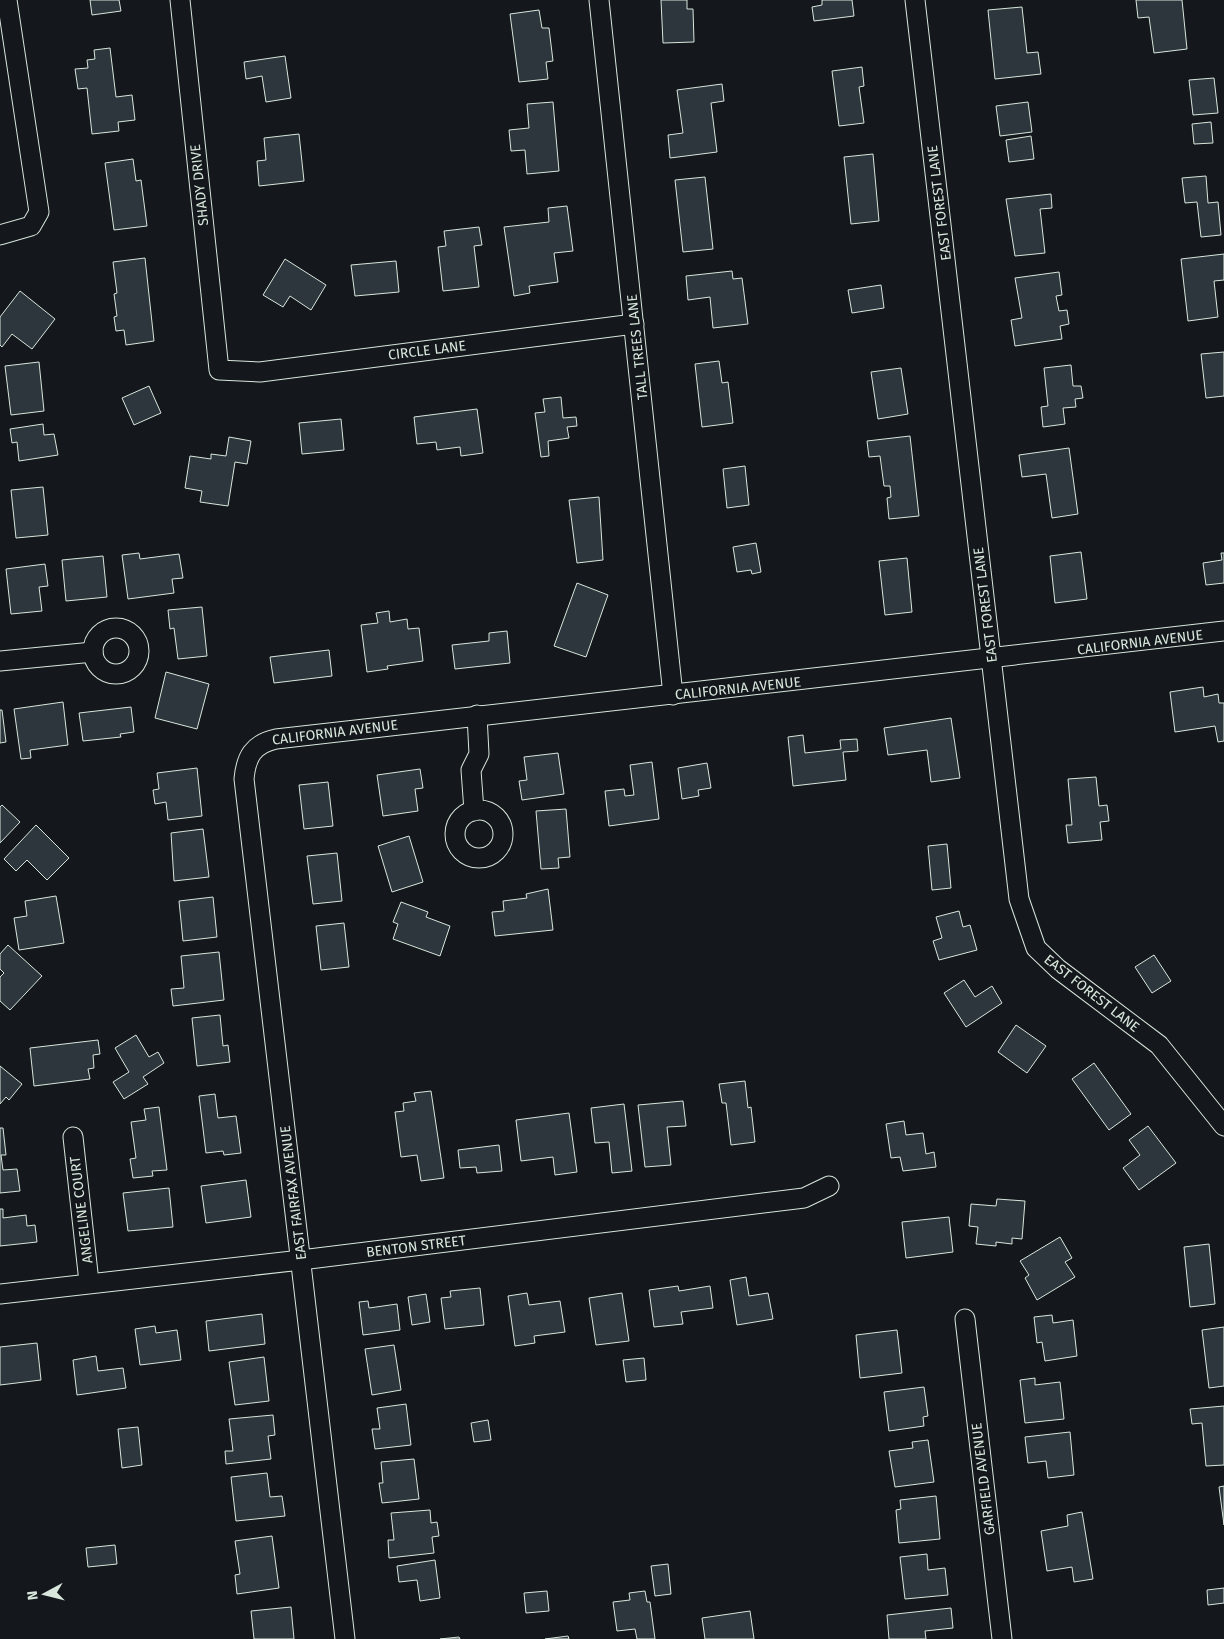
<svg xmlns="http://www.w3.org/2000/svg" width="1224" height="1639" font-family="'Fira Sans',sans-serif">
	<rect width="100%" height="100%" fill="#14181c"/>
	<g fill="#2c363c" stroke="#d8e6dc">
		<polygon points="90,0 119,0 121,11 92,15"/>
		<polygon points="661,0 687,0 687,9 693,9 694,42 663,43"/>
		<polygon points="822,0 852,0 854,16 814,21 812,7 822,5"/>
		<polygon points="1136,0 1182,0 1187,49 1154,53 1149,17 1138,18"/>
		<polygon points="1022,7 1027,53 1038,52 1041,74 995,79 988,10"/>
		<polygon points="539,10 542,28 549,28 553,61 546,62 548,79 519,82 510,14"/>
		<polygon points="110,48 116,97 132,95 135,120 118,122 119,131 92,134 87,88 78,89 75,69 88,68 87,60 95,59 94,50"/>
		<polygon points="285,56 291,98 266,102 262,76 246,79 244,62"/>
		<polygon points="862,67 864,86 859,87 864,123 839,126 832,71"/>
		<polygon points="1214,78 1218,113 1193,115 1189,80"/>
		<polygon points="722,84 724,101 711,103 717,152 670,158 668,135 683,133 677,90"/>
		<polygon points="553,102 559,171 527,174 525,150 511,151 509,130 529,128 527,104"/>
		<polygon points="1028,102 1032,132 1000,136 996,106"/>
		<polygon points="1211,122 1213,143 1194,144 1192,124"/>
		<polygon points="299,134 304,181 259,186 257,161 266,160 264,138"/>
		<polygon points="1031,136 1034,159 1009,162 1006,140"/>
		<polygon points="873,154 879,221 851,224 844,157"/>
		<polygon points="133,159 136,181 141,180 147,226 114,230 105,163"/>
		<polygon points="1206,176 1208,203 1218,202 1221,235 1201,237 1197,202 1185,203 1182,178"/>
		<polygon points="705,177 713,249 683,252 675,180"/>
		<polygon points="1051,194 1052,208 1040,209 1045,253 1015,256 1006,199"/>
		<polygon points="567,206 573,251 554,253 558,282 529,286 530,293 514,296 504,227 549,222 548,208"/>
		<polygon points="479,227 482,245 474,246 479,287 443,291 438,247 446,246 444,231"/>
		<polygon points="1224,254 1224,280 1214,281 1218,317 1188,321 1181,259"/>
		<polygon points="145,258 154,341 126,345 124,330 116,331 114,317 117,316 114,294 117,293 113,262"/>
		<polygon points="285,259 326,285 311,310 290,296 283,307 263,295"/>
		<polygon points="396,261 399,292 355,296 351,265"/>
		<polygon points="732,271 733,279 742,278 748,324 713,328 710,297 688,300 686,276"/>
		<polygon points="1059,272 1062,295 1056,296 1059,311 1067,310 1069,324 1060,326 1062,339 1015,346 1011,320 1022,318 1015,278"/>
		<polygon points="881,285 884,308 852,313 848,290"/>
		<polygon points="20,291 55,319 32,349 12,334 2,347 0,345 0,317"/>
		<polygon points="1224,352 1224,396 1206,398 1201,354"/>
		<polygon points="719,361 722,383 728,382 733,423 702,427 695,364"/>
		<polygon points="39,362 44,411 11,415 5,366"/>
		<polygon points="1071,365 1073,386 1081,386 1083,398 1075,399 1076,407 1063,408 1065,424 1043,427 1041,407 1048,406 1044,368"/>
		<polygon points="901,368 908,414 878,419 871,372"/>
		<polygon points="149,386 161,413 134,425 122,398"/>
		<polygon points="561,397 563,418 576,417 577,426 567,427 569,438 548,441 549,456 541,457 535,413 545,412 543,399"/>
		<polygon points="477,409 483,453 461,456 460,447 437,450 436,442 417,444 414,417"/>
		<polygon points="341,419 344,450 302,454 299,423"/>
		<polygon points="43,424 44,435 54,434 58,455 19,461 17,442 12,443 10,429"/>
		<polygon points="910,436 919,516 889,519 887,498 891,497 890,486 884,486 880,456 869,457 867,441"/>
		<polygon points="229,437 251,441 247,464 235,462 228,506 200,502 202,491 185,488 190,456 211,459 211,454 226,456"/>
		<polygon points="1069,448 1078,514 1052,518 1046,474 1022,477 1019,455"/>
		<polygon points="745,466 749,505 727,508 723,469"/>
		<polygon points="43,487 48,535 16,538 11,490"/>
		<polygon points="599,497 603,560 577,563 569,500"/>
		<polygon points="756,543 761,572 752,574 751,570 737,572 733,547"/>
		<polygon points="1081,552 1087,599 1055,603 1050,556"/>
		<polygon points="139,553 140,559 179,554 183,578 172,579 174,593 128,599 122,555"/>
		<polygon points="1221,553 1224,553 1224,583 1206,585 1203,563 1222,560"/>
		<polygon points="103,556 107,597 66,601 62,560"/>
		<polygon points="907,558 912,612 885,615 879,561"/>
		<polygon points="45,564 48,586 39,587 42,611 11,614 6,569"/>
		<polygon points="577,583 608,595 586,657 554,646"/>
		<polygon points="202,607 207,656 178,659 174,628 170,629 168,610"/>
		<polygon points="389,611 390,622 407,619 408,629 419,628 423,661 387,666 388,669 367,672 361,625 378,623 376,613"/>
		<polygon points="507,631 510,663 455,669 452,645 489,641 489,633"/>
		<polygon points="329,650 332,676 274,683 270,657"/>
		<polygon points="166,672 209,684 197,729 155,718"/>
		<polygon points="1203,687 1204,697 1218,694 1219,703 1224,703 1224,741 1218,742 1215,726 1175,732 1170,692"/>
		<polygon points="63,702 68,745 30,750 31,758 21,759 14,709"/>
		<polygon points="131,707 134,732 120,734 121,737 83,741 79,713"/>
		<polygon points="0,710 2,710 6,742 0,743"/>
		<polygon points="951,718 960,778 931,782 927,750 888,755 884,728"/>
		<polygon points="803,735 805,753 841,749 840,740 857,739 858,751 843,752 846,780 793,786 788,737"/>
		<polygon points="558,753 564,794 522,800 519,781 527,780 524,757"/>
		<polygon points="652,762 659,819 609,826 605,791 624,789 625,796 634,795 630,765"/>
		<polygon points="707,763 711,788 698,790 699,796 682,799 678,768"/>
		<polygon points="197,768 202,816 168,820 166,802 155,804 153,790 159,789 157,773"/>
		<polygon points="420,769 423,788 415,789 418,811 383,816 377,775"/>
		<polygon points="1096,777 1099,806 1107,805 1109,821 1100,822 1102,840 1068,843 1066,825 1072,825 1068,779"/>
		<polygon points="328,782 333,826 304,829 299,785"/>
		<polygon points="2,805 20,822 0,843 0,807"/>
		<polygon points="566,809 570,857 558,858 559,868 541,869 536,811"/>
		<polygon points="36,825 69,858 47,880 27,860 16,871 4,859"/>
		<polygon points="203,829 209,877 174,881 171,833"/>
		<polygon points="409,836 423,882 392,892 378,846"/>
		<polygon points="947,844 951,888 932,890 928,846"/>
		<polygon points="337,853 342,901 313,904 307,856"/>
		<polygon points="548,889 553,930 495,936 492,912 504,911 503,901 527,898 526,894"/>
		<polygon points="56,896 64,943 19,950 14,918 27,916 25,901"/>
		<polygon points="213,897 217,937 183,941 179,901"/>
		<polygon points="401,902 428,912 426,917 450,926 440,956 393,939 398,924 393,922"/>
		<polygon points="959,911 963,927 970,925 977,950 939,960 933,941 942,938 936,917"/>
		<polygon points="344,923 349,967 321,970 316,926"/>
		<polygon points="8,945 42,976 10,1010 0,1001 0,977 4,973 0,969 0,954"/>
		<polygon points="219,952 224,1000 173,1006 171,989 184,988 181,956"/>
		<polygon points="1154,955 1171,981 1152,993 1135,967"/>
		<polygon points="964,980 975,997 992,986 1002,1003 966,1027 944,993"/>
		<polygon points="220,1015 223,1046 228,1045 230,1062 197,1066 192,1018"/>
		<polygon points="1016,1025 1046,1046 1027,1073 998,1052"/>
		<polygon points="136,1035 149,1057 158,1052 164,1063 143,1077 148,1084 124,1099 113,1082 129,1072 115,1048"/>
		<polygon points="98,1040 100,1054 93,1055 94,1068 88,1069 90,1079 34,1086 30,1048"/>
		<polygon points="1094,1063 1131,1114 1109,1130 1072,1079"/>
		<polygon points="0,1066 22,1084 9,1100 6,1097 0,1104"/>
		<polygon points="745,1081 748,1108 751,1107 755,1142 731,1145 726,1103 722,1103 719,1084"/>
		<polygon points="431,1091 444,1178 421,1181 417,1155 401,1157 395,1112 404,1111 403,1103 416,1101 414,1093"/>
		<polygon points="215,1094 218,1118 236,1116 241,1153 224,1155 223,1151 206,1153 199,1096"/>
		<polygon points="683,1101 686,1126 667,1127 671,1165 645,1167 638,1105"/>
		<polygon points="624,1104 632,1171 612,1173 609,1142 595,1143 591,1108"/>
		<polygon points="159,1107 167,1170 152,1171 153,1176 133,1178 130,1159 136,1158 131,1122 146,1120 144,1109"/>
		<polygon points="569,1113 577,1172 555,1175 553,1157 521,1161 516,1120"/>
		<polygon points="904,1121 906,1135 923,1133 926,1154 934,1152 936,1167 903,1171 900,1157 891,1158 886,1124"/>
		<polygon points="1148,1126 1176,1163 1139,1190 1123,1168 1140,1155 1129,1140"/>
		<polygon points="0,1128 3,1128 6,1155 1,1155 3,1170 17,1169 20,1191 0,1193"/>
		<polygon points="499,1145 502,1171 477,1173 476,1167 460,1168 458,1150"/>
		<polygon points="246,1180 251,1217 206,1223 201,1186"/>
		<polygon points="169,1188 173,1227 128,1231 123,1193"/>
		<polygon points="997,1199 1025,1201 1022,1239 1012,1238 1012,1244 996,1242 996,1246 976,1244 978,1227 969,1226 971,1204 996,1206"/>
		<polygon points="0,1209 3,1209 3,1218 26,1215 27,1226 35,1225 37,1242 0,1246"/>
		<polygon points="949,1217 953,1252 906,1258 902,1222"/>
		<polygon points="1060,1237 1072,1258 1065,1262 1075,1277 1037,1300 1025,1278 1029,1275 1020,1261"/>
		<polygon points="1209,1244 1215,1304 1190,1307 1184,1247"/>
		<polygon points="746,1277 749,1296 768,1293 773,1319 737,1325 730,1280"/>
		<polygon points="678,1286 679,1291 710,1286 713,1308 681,1312 683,1324 654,1327 649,1290"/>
		<polygon points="480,1288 484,1325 445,1329 441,1298 451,1297 450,1291"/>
		<polygon points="527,1293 529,1305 560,1301 565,1332 534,1336 535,1343 515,1346 508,1296"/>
		<polygon points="622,1293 629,1341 596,1345 589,1298"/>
		<polygon points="426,1294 430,1322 412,1325 408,1297"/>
		<polygon points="368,1301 369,1308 397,1304 400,1330 363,1335 359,1302"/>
		<polygon points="262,1314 265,1344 209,1351 206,1321"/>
		<polygon points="1052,1315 1053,1323 1073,1320 1077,1356 1045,1361 1042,1342 1037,1343 1034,1317"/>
		<polygon points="155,1326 156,1333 177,1330 181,1360 140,1365 135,1329"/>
		<polygon points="1224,1327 1224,1386 1209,1388 1202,1330"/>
		<polygon points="897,1330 902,1373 860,1378 856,1335"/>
		<polygon points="37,1343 41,1380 0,1385 0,1347"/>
		<polygon points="394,1345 401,1390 372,1395 365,1349"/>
		<polygon points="96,1356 98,1371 123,1368 126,1388 77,1395 73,1360"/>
		<polygon points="264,1357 269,1401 235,1405 229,1362"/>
		<polygon points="644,1358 646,1380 626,1382 623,1360"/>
		<polygon points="1035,1378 1035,1385 1060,1382 1064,1419 1025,1423 1020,1380"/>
		<polygon points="924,1387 928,1416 923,1417 924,1426 889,1431 884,1392"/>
		<polygon points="406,1404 411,1445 375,1449 372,1429 380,1429 377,1408"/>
		<polygon points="1224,1406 1224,1465 1206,1466 1202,1423 1192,1424 1190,1409"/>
		<polygon points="273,1415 275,1435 268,1436 271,1459 226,1464 225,1451 233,1451 229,1419"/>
		<polygon points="488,1420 491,1440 474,1442 471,1423"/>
		<polygon points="138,1427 142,1465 122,1468 118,1429"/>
		<polygon points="1070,1432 1074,1475 1048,1478 1046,1461 1028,1463 1025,1437"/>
		<polygon points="928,1440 934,1482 895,1487 889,1451 913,1448 912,1442"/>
		<polygon points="414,1459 419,1499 382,1503 379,1483 383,1483 381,1462"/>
		<polygon points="267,1473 270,1497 282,1496 285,1516 236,1521 231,1477"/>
		<polygon points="1224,1486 1224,1525 1219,1487"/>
		<polygon points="936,1496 940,1539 899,1543 896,1510 901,1509 900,1500"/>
		<polygon points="430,1510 431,1523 437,1522 439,1536 432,1537 434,1553 389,1558 388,1540 394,1540 391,1513"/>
		<polygon points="1082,1512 1093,1579 1074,1582 1072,1567 1047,1571 1041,1531 1068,1526 1067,1515"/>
		<polygon points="272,1536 279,1588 237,1594 235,1575 240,1574 235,1541"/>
		<polygon points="115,1545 117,1564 88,1567 86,1548"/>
		<polygon points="927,1554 928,1570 945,1568 948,1595 905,1599 900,1557"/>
		<polygon points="435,1560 440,1598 420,1601 417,1580 399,1582 397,1566"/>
		<polygon points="668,1564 671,1594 655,1596 651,1566"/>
		<polygon points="1224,1588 1224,1603 1208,1605 1207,1590"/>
		<polygon points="547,1591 549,1611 526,1613 524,1593"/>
		<polygon points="645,1591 647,1602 650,1602 655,1639 637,1639 635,1629 617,1631 613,1602 630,1600 629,1593"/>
		<polygon points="291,1607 294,1639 254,1639 251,1611"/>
		<polygon points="951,1608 953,1628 925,1631 926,1639 889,1639 887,1615"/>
		<polygon points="750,1611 754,1639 705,1639 702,1618"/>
		<polygon points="568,1636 569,1639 545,1639"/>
		<polygon points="459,1637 460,1639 440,1639"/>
	</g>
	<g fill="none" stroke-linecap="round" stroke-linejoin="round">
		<g stroke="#d8e6dc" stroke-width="21">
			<g id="minor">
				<polyline points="180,0 219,370 260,372 634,324"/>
				<polyline points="599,0 673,695"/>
				<polyline points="915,0 1019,899 1036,948 1058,969 1159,1045 1224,1126"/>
				<polyline points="0,235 31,226 39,212 7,0"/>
				<circle cx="116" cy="651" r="23"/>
				<polyline points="0,661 93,652"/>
				<circle cx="479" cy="834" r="24"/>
				<polyline points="474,811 471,770 479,754 477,715"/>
				<polyline points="73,1137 89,1282"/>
				<polyline points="0,1294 301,1260 804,1198 829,1186"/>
				<polyline points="965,1319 1002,1639"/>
				<path d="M345,1639L244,779C246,757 253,744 276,739C592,701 908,670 1224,631"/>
			</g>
		</g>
		<use href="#minor" stroke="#14181c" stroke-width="19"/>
	</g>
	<g text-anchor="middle" stroke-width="4" stroke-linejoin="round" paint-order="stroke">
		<g font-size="14" fill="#d8e6dc" stroke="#14181c">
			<text transform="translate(199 185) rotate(-96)" y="5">SHADY DRIVE</text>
			<text transform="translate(939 203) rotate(-97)" y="5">EAST FOREST LANE</text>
			<text transform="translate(637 347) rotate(-96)" y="5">TALL TREES LANE</text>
			<text transform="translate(427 350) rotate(-7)" y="5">CIRCLE LANE</text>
			<text transform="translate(985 605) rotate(-97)" y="5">EAST FOREST LANE</text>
			<text transform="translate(1140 642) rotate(-7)" y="5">CALIFORNIA AVENUE</text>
			<text transform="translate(738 688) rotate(-6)" y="5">CALIFORNIA AVENUE</text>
			<text transform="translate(335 732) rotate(-7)" y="5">CALIFORNIA AVENUE</text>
			<text transform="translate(1092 993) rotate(38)" y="5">EAST FOREST LANE</text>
			<text transform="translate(293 1193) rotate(-97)" y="5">EAST FAIRFAX AVENUE</text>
			<text transform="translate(81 1210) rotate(-97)" y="5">ANGELINE COURT</text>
			<text transform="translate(416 1246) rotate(-7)" y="5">BENTON STREET</text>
			<text transform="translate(983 1479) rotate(-97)" y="5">GARFIELD AVENUE</text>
		</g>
	</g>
	<g transform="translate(45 1594) rotate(263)" stroke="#14181c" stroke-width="4" paint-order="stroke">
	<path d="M0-4L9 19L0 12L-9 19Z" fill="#d8e6dc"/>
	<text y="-8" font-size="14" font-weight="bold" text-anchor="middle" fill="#d8e6dc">N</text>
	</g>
</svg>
